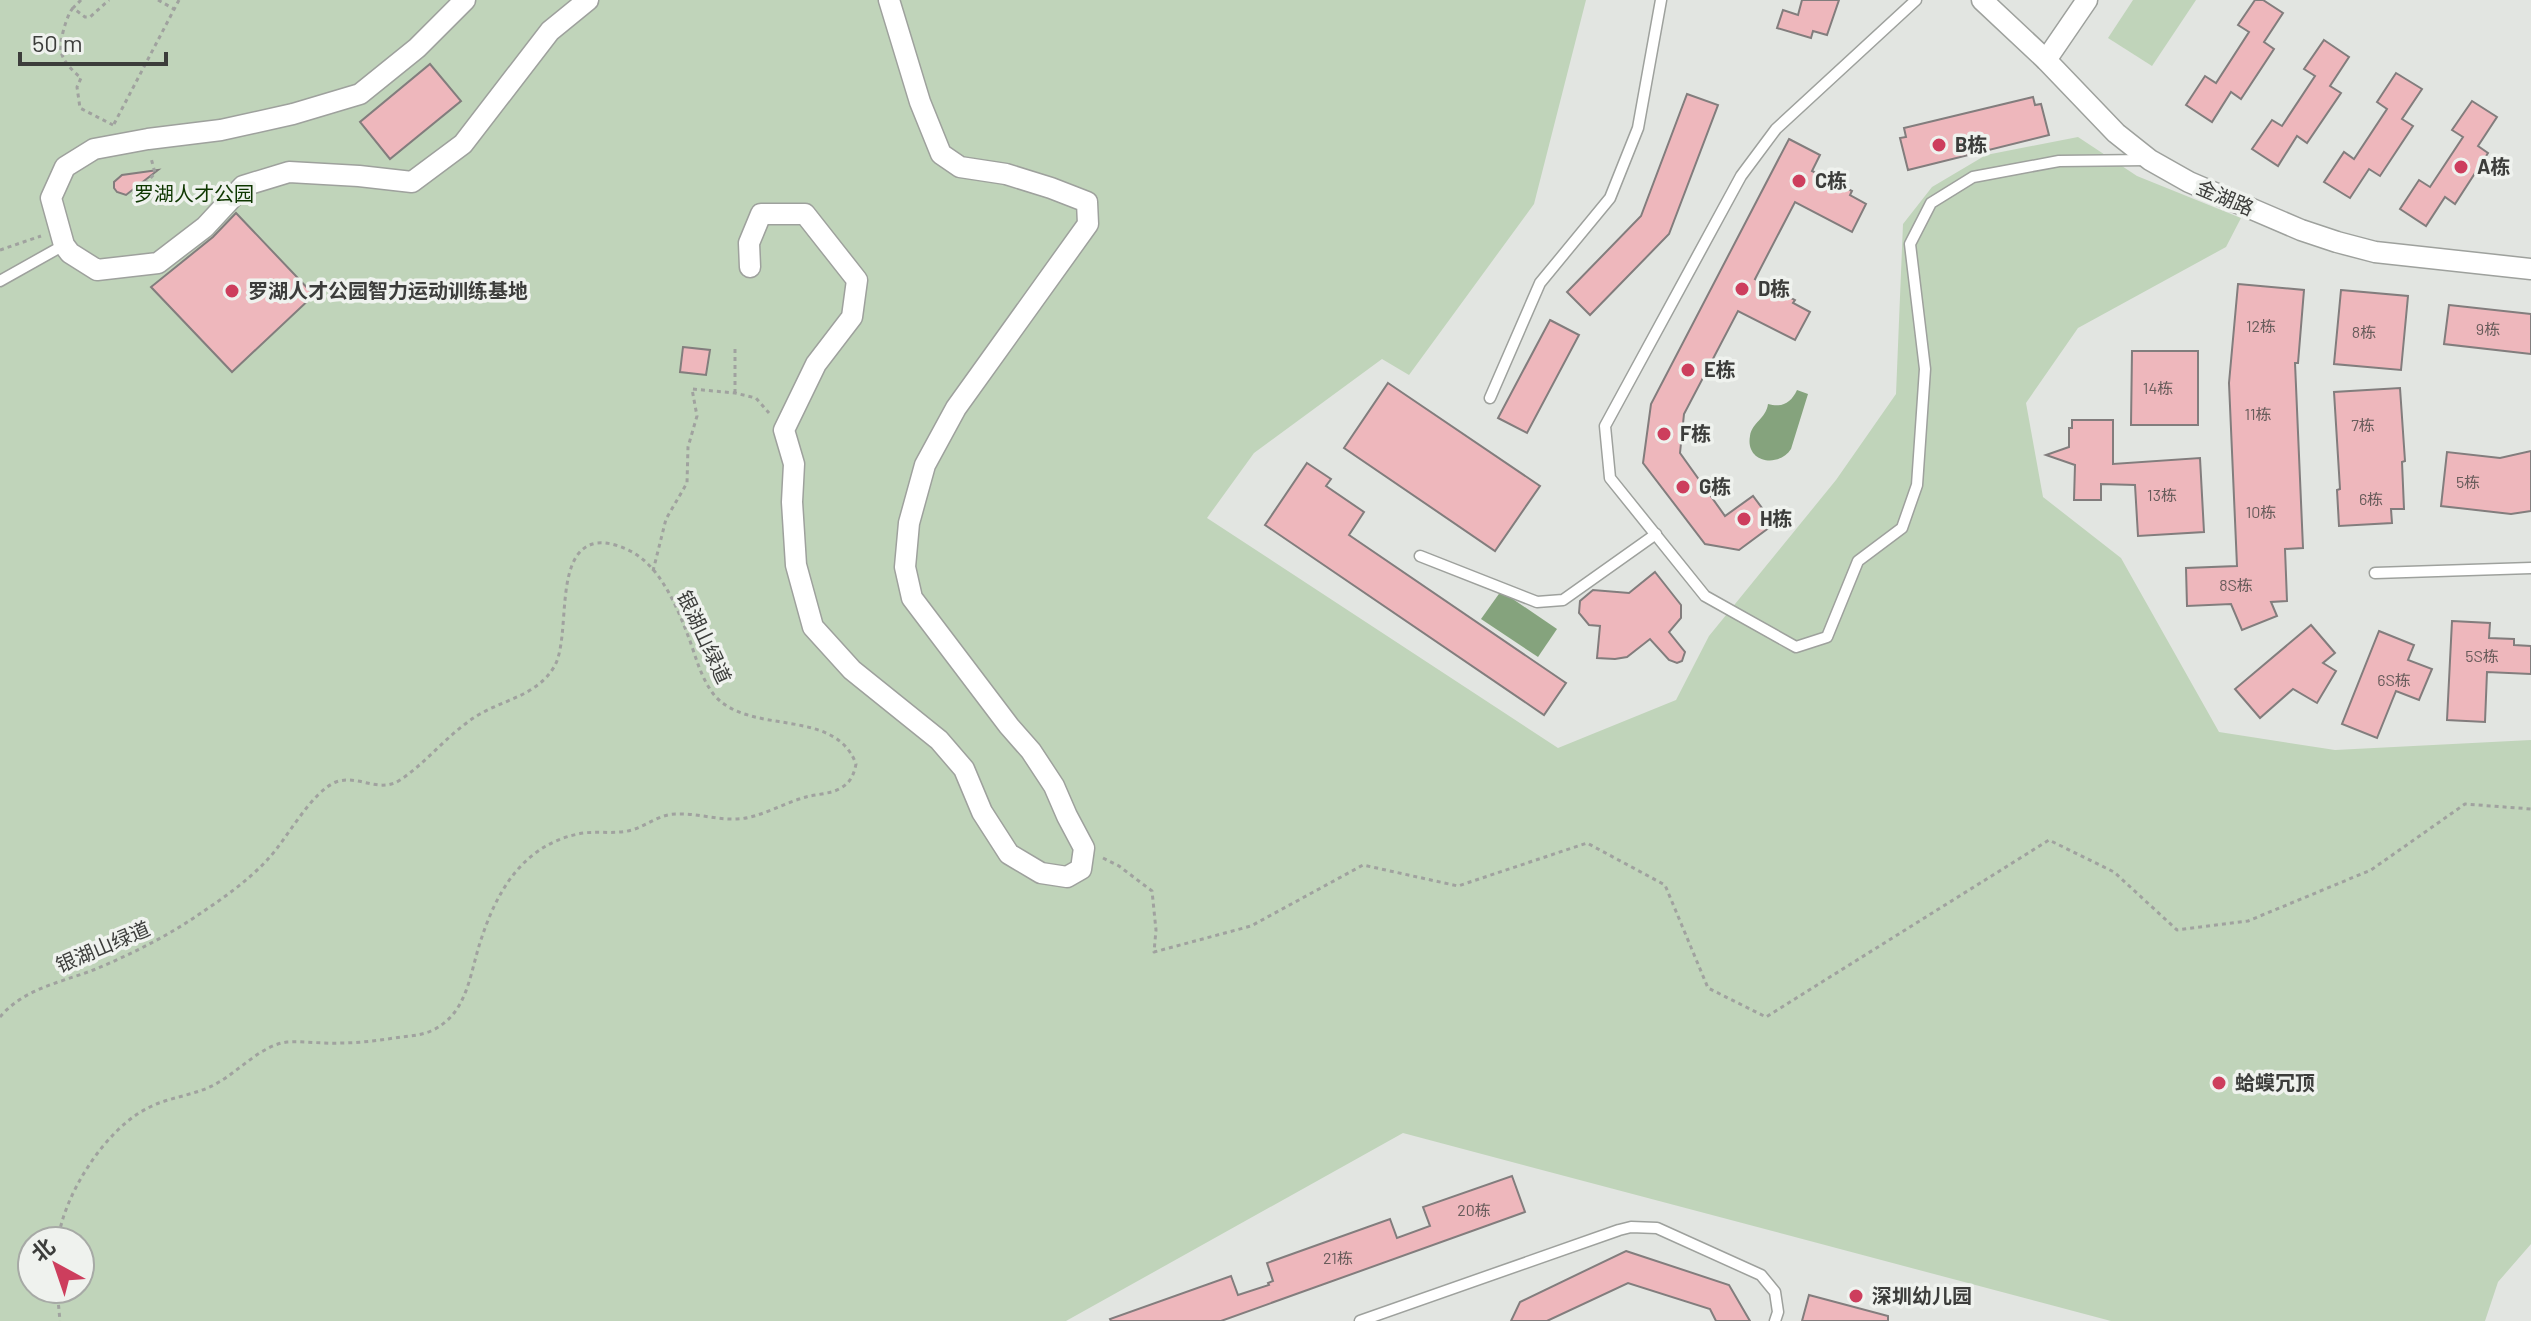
<svg xmlns="http://www.w3.org/2000/svg" width="2531" height="1321" font-family="Barlow,'Noto Sans SC',sans-serif">
	<rect width="100%" height="100%" fill="#e2e5e1"/>
	<g fill="#c0d4ba" fill-rule="evenodd">
		<path d="M0,0H1586L1534,204L1409,375L1382,359L1254,453L1207,518L1558,748L1676,700L1709,636L1836,480L1896,394L1903,224L1932,187L1986,155L2078,137L2137,176L2241,218L2226,247L2078,328L2026,403L2043,497L2121,558L2219,732L2335,750L2531,740V1244L2498,1282L2485,1321H2111L1403,1133L1066,1321H0ZM32,1241H80V1289H32Z"/>
		<polygon points="2133,0 2196,0 2152,66 2108,38"/>
	</g>
	<g fill="#85a37d">
		<path d="M1797,390L1808,394L1791,449C1779,468 1745,463 1750,436C1752,422 1766,419 1768,404C1782,408 1791,403 1797,390Z"/>
		<polygon points="1501,591 1557,629 1538,657 1481,619"/>
	</g>
	<g fill="#eeb7bc" stroke="#827d7d" stroke-width="2">
		<polygon points="1802,0 1839,0 1827,35 1813,31 1811,38 1777,28 1783,10 1798,15"/>
		<polygon points="2255,0 2263,0 2283,13 2264,42 2274,49 2241,99 2231,92 2212,122 2186,105 2205,76 2216,83 2249,32 2238,25"/>
		<polygon points="2324,40 2349,57 2330,86 2341,93 2307,143 2297,136 2278,166 2252,149 2272,120 2282,126 2315,76 2304,69"/>
		<polygon points="430,64 461,101 390,159 360,122"/>
		<polygon points="2396,73 2422,89 2402,119 2413,126 2380,176 2369,169 2350,198 2324,182 2344,152 2354,159 2387,109 2377,102"/>
		<polygon points="1687,94 1718,105 1669,234 1590,315 1567,292 1641,216"/>
		<polygon points="2033,97 2035,105 2041,104 2049,135 1908,170 1900,138 1906,137 1904,128"/>
		<polygon points="2472,101 2497,117 2478,146 2488,153 2455,204 2445,197 2426,226 2400,209 2419,180 2430,187 2463,137 2452,130"/>
		<polygon points="1789,139 1820,155 1812,171 1852,191 1850,195 1866,204 1852,232 1795,202 1755,279 1795,300 1793,303 1810,312 1795,340 1738,311 1684,414 1680,453 1725,516 1753,496 1774,524 1739,550 1705,544 1643,463 1651,404"/>
		<polygon points="158,170 126,195 117,192 114,188 114,182 122,175"/>
		<polygon points="236,213 314,295 232,372 151,287 213,237"/>
		<polygon points="2238,284 2304,290 2298,363 2295,363 2303,548 2285,549 2287,601 2271,602 2277,616 2242,630 2231,604 2187,606 2186,568 2237,566 2229,383"/>
		<polygon points="2341,290 2408,296 2401,370 2334,364"/>
		<polygon points="2449,305 2531,314 2531,354 2444,344"/>
		<polygon points="1550,320 1579,335 1527,433 1498,418"/>
		<polygon points="683,347 710,350 706,375 680,372"/>
		<polygon points="2132,351 2198,351 2198,425 2131,425"/>
		<polygon points="1388,383 1540,486 1495,551 1344,448"/>
		<polygon points="2400,388 2405,461 2402,462 2404,509 2391,509 2392,523 2339,526 2337,490 2340,489 2334,392"/>
		<polygon points="2072,420 2113,420 2113,464 2200,458 2204,532 2138,536 2135,485 2101,484 2101,500 2074,500 2075,465 2046,455 2069,447 2069,428 2072,428"/>
		<polygon points="2531,451 2531,511 2511,514 2441,506 2447,452 2500,458"/>
		<polygon points="1307,463 1331,479 1326,486 1364,512 1349,535 1566,683 1544,715 1265,525"/>
		<polygon points="1655,572 1681,605 1681,618 1669,632 1685,652 1682,661 1677,663 1669,660 1650,639 1627,657 1615,659 1597,658 1600,626 1589,625 1579,613 1580,601 1593,590 1629,593"/>
		<polygon points="2452,621 2490,623 2489,638 2514,639 2514,645 2531,646 2531,674 2487,672 2485,722 2447,720"/>
		<polygon points="2311,625 2335,653 2323,663 2336,671 2317,703 2293,689 2260,718 2235,689"/>
		<polygon points="2379,631 2414,645 2408,660 2432,669 2419,700 2396,691 2377,738 2342,724"/>
		<polygon points="1512,1176 1525,1212 1221,1321 1111,1321 1110,1319 1231,1276 1238,1295 1269,1285 1268,1283 1273,1281 1267,1263 1390,1219 1397,1238 1430,1226 1423,1207"/>
		<polygon points="1626,1251 1729,1285 1750,1321 1716,1321 1710,1309 1628,1283 1547,1321 1511,1321 1520,1302"/>
		<polygon points="1809,1295 1888,1316 1888,1321 1802,1321"/>
	</g>
	<g fill="none" stroke-linecap="round" stroke-linejoin="round">
		<g stroke="#9ea19d" stroke-width="13">
			<g id="service">
				<polyline points="1916,0 1776,129 1741,176 1605,426 1610,478 1705,596 1796,647 1827,637 1858,561 1902,528 1917,485 1925,369 1910,244 1931,203 1973,177 2059,161 2147,160"/>
				<polyline points="0,281 64,245"/>
				<polyline points="1490,398 1540,283 1610,198 1638,128 1661,0"/>
				<polyline points="1420,556 1537,602 1563,600 1656,534"/>
				<polyline points="2375,573 2531,568"/>
				<polyline points="1360,1321 1619,1230 1631,1227 1657,1228 1761,1275 1775,1292 1778,1312 1775,1321"/>
			</g>
		</g>
		<g stroke="#9ea19d" stroke-width="23">
			<g id="minor">
				<polyline points="465,0 417,48 360,94 293,114 221,130 148,139 94,149 65,167 51,198 64,245 70,253 97,270 158,263 205,227 243,186 289,172 359,176 412,182 463,144 550,31 588,0"/>
				<polyline points="1982,0 2046,60 2116,133 2150,160 2189,182 2301,230 2337,242 2375,252 2531,269"/>
				<polyline points="2046,60 2087,0"/>
				<polyline points="750,267 749,243 761,214 805,214 857,280 852,317 816,364 784,430 794,464 792,502 796,565 813,627 852,670 939,740 964,769 982,812 1009,854 1041,873 1067,877 1081,869 1084,848 1067,816 1054,786 1031,751 1009,726 912,598 905,567 909,523 925,465 956,408 1088,224 1087,202 1051,188 1006,174 960,167 941,154 920,102 889,0"/>
			</g>
		</g>
		<g stroke="#a0a29f" stroke-width="3" stroke-dasharray="4 4" stroke-linecap="butt">
			<polyline points="81,0 73,8 85,17 90,17 109,0"/>
			<polyline points="158,0 174,9"/>
			<path d="M73,8C67,14 59,42 61,51C63,62 73,71 81,78L77,87L80,108L113,125"/>
			<polyline points="114,124 179,0"/>
			<polyline points="140,190 155,173 151,158"/>
			<polyline points="0,250 41,236"/>
			<polyline points="735,393 735,346"/>
			<polyline points="653,571 666,519 687,483 688,447 697,416 692,389 735,393 756,398 769,413"/>
			<polyline points="1103,858 1119,866 1152,891 1156,930 1154,952 1251,926 1363,865 1458,886 1587,843 1665,885 1708,988 1766,1017 2049,840 2114,872 2177,930 2248,921 2371,870 2465,804 2531,809"/>
			<path d="M0,1017C24,988 63,982 96,969C131,954 166,937 198,915C222,899 248,881 268,859C287,839 311,792 336,782C358,774 379,794 400,780C429,761 449,732 480,714C506,699 537,695 554,667C572,637 552,550 597,543C607,542 617,545 626,549C660,563 678,609 690,641C697,661 702,680 715,696C751,736 835,707 856,764C854,774 851,782 841,788C831,794 817,794 806,797C783,803 760,818 737,819C716,820 697,813 677,814C659,814 648,825 632,830C614,835 595,830 578,834C521,846 495,894 479,946C469,979 466,1015 431,1031C422,1035 411,1036 401,1037C381,1040 361,1043 341,1043C323,1044 305,1041 287,1042C262,1045 240,1070 219,1082C197,1096 169,1096 146,1109C105,1130 63,1196 58,1241"/>
			<polyline points="57,1289 60,1321"/>
		</g>
		<use href="#service" stroke="#fff" stroke-width="10"/>
		<use href="#minor" stroke="#fff" stroke-width="20"/>
	</g>
	<g fill="#cd3e5d" stroke="#eff2ee" stroke-width="3">
		<circle cx="1939" cy="145" r="8"/>
		<circle cx="2461" cy="167" r="8"/>
		<circle cx="1799" cy="181" r="8"/>
		<circle cx="1742" cy="289" r="8"/>
		<circle cx="232" cy="291" r="8"/>
		<circle cx="1688" cy="370" r="8"/>
		<circle cx="1664" cy="434" r="8"/>
		<circle cx="1683" cy="487" r="8"/>
		<circle cx="1744" cy="519" r="8"/>
		<circle cx="2219" cy="1083" r="8"/>
		<circle cx="1856" cy="1296" r="8"/>
	</g>
	<g text-anchor="middle" stroke-width="7" stroke-linejoin="round" paint-order="stroke">
		<g font-size="16" fill="#685c5b">
			<text x="2261" y="332">12栋</text>
			<text x="2488" y="335">9栋</text>
			<text x="2364" y="338">8栋</text>
			<text x="2158" y="394">14栋</text>
			<text x="2258" y="420">11栋</text>
			<text x="2363" y="431">7栋</text>
			<text x="2468" y="488">5栋</text>
			<text x="2162" y="501">13栋</text>
			<text x="2371" y="505">6栋</text>
			<text x="2261" y="518">10栋</text>
			<text x="2236" y="591">8S栋</text>
			<text x="2482" y="662">5S栋</text>
			<text x="2394" y="686">6S栋</text>
			<text x="1474" y="1216">20栋</text>
			<text x="1338" y="1264">21栋</text>
		</g>
		<g font-size="20" font-weight="bold" fill="#3c3d3b" stroke="#eff2ee" text-anchor="start">
			<text x="1955" y="152">B栋</text>
			<text x="2477" y="174">A栋</text>
			<text x="1815" y="188">C栋</text>
			<text x="1758" y="296">D栋</text>
			<text x="248" y="298">罗湖人才公园智力运动训练基地</text>
			<text x="1704" y="377">E栋</text>
			<text x="1680" y="441">F栋</text>
			<text x="1699" y="494">G栋</text>
			<text x="1760" y="526">H栋</text>
			<text x="2235" y="1090">蛤蟆冗顶</text>
			<text x="1872" y="1303">深圳幼儿园</text>
		</g>
		<g font-size="20" fill="#0e3700" stroke="#eff2ee">
			<text x="194" y="201">罗湖人才公园</text>
		</g>
		<g font-size="20" fill="#3c3d3b" stroke="#eff2ee">
			<text transform="translate(2225 198) rotate(23)" y="7">金湖路</text>
			<text transform="translate(704 637) rotate(65)" y="7">银湖山绿道</text>
			<text transform="translate(103 947) rotate(-23)" y="7">银湖山绿道</text>
		</g>
	</g>
	<g transform="translate(56 1265) rotate(320)"><circle r="38" fill="#eff2ee" stroke="#a7aaa6" stroke-width="2"/>
	<path d="M0-6L14 30L0 20L-14 30Z" fill="#cd3e5d"/>
	<text y="-12" font-size="22" font-weight="bold" text-anchor="middle" fill="#3c3d3b">北</text>
	</g>
	<path d="M20 52v12h146v-12" fill="none" stroke="#3c3d3b" stroke-width="4"/>
	<text x="32" y="52" font-size="24" fill="#3c3d3b" stroke="#eff2ee" stroke-width="6" paint-order="stroke">50 m</text>
</svg>
